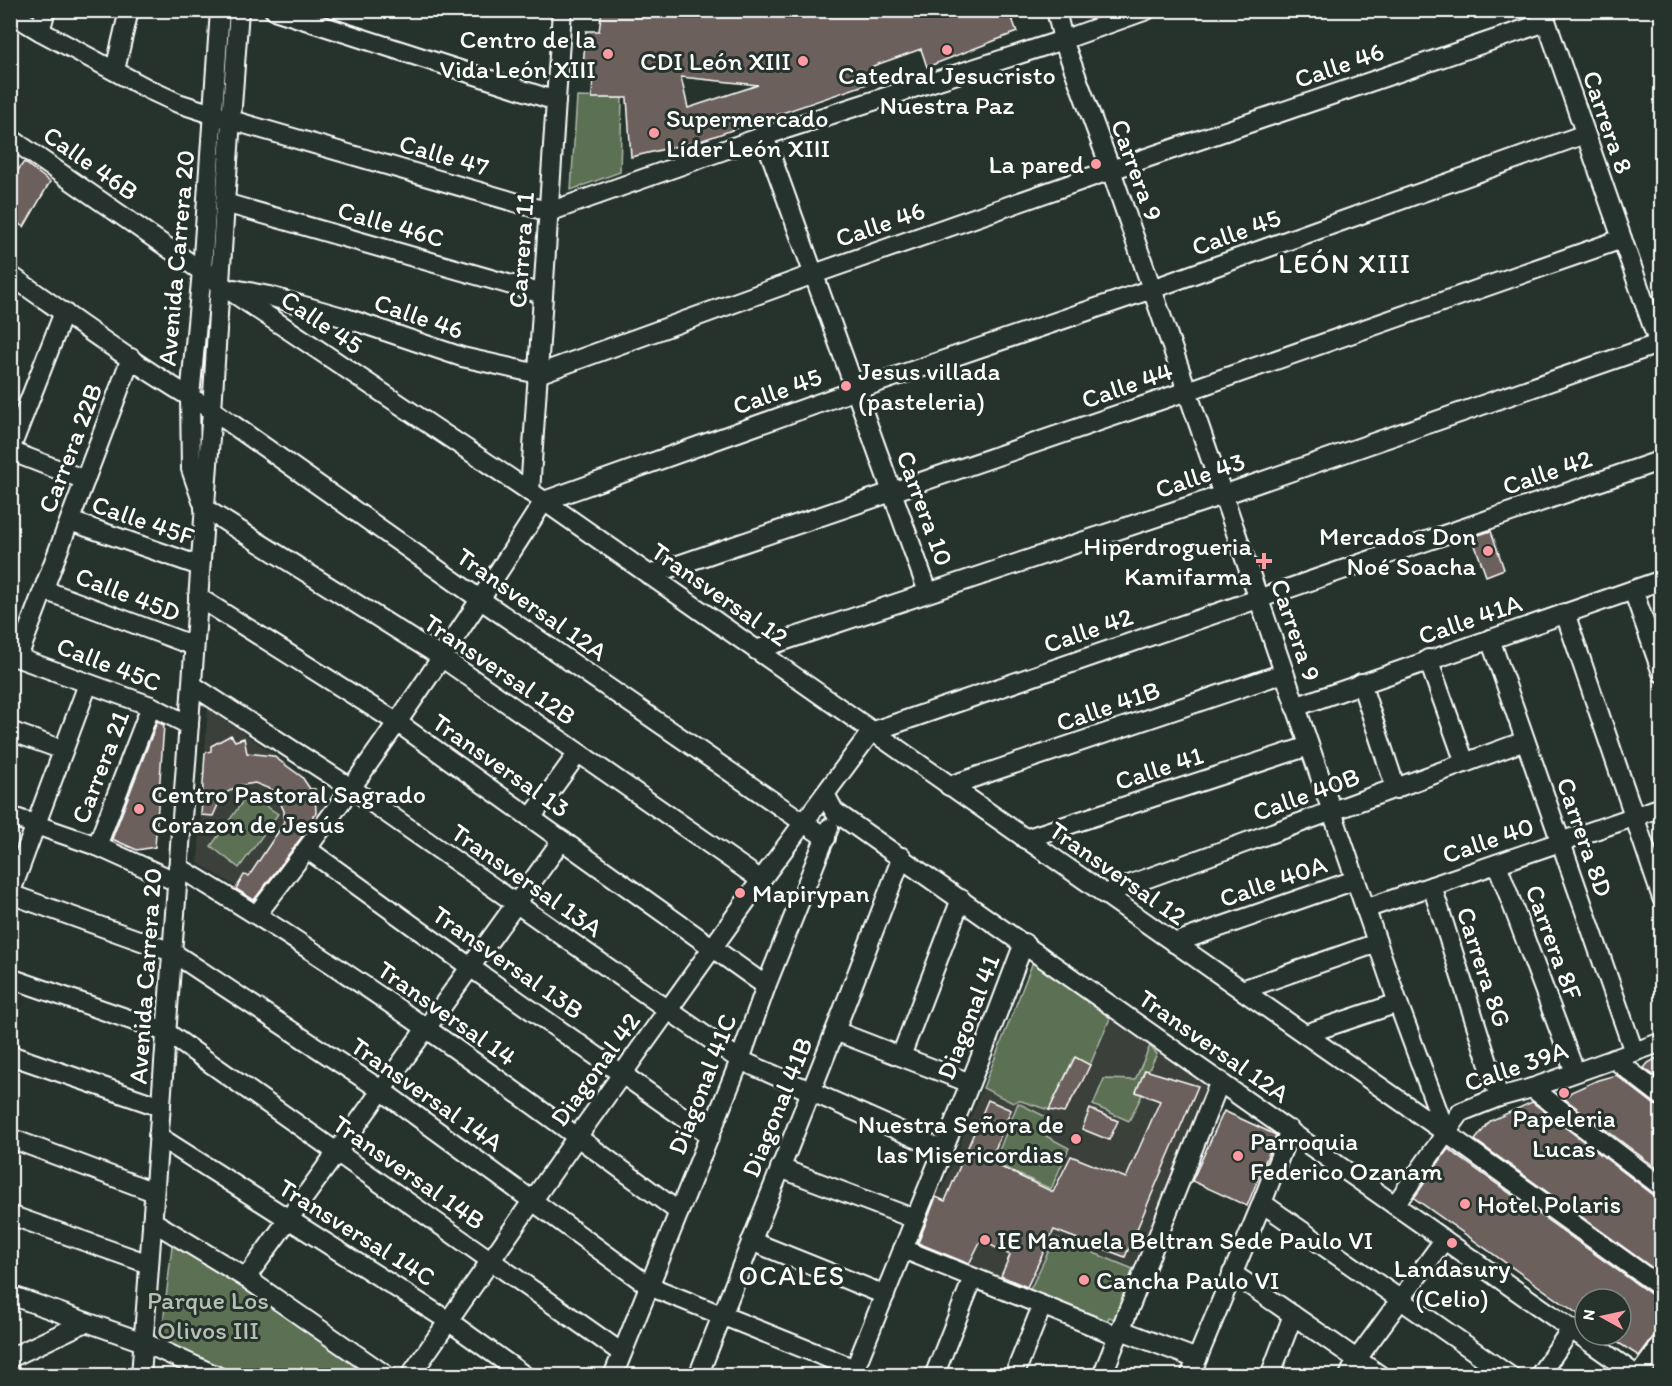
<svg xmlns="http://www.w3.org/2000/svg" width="1672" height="1386" font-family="Itim,sans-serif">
	<rect width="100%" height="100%" fill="#26332d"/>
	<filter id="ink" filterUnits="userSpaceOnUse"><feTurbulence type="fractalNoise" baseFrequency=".0167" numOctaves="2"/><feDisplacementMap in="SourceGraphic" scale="12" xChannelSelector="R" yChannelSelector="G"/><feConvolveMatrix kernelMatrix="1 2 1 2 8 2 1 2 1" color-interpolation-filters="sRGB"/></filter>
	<g filter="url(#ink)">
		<g fill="#3b403b">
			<polygon points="208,708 303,775 311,787 315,787 322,792 326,802 322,812 256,904 235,890 237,887 198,863"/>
			<polygon points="1035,958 1214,1084 1133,1269 1057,1238 1032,1294 911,1246 935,1190 942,1189"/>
		</g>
		<g fill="#5b7053" stroke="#adb8a9" stroke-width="1.5">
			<polygon points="577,97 622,98 620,172 571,190"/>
			<polygon points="248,794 278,814 239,868 211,846"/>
			<polygon points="1033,962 1111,1016 1090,1065 1074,1058 1049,1110 1018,1100 1013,1103 983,1088"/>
			<polygon points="1150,1046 1157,1054 1148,1071 1145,1070 1136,1092 1142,1095 1129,1121 1093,1105 1104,1079 1135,1080"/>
			<polygon points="1018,1103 1046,1117 1046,1136 1069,1148 1051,1189 994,1163"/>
			<polygon points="173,1238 368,1375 240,1375 161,1341"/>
			<polygon points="1057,1238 1133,1269 1114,1319 1109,1317 1106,1324 1030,1290 1053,1242 1055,1243"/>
		</g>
		<g fill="#6c605b" stroke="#fff" stroke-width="1.5" fill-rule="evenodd">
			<path d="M602,10H1009L1017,32L927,67L921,49L873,66L876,81L703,140L631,157L627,98H592L593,77H582L586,31H599ZM681,77L758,85L688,108Z"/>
			<polygon points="24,162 50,182 24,227 10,219 10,181"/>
			<polygon points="1491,531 1504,569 1486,576 1472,537"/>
			<polygon points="157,722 164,725 155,847 137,850 112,839"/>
			<polygon points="231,735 235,741 244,738 247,753 273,756 302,777 310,789 315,789 316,814 313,815 313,822 254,900 236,889 244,875 249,876 278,832 284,821 284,811 275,791 255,783 237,786 222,796 213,816 201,815 205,753 211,751 211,746"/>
			<polygon points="1662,1055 1662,1081 1644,1068 1648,1063"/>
			<polygon points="1075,1057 1090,1065 1082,1082 1064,1113 1049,1110"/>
			<polygon points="1145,1070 1198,1086 1125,1257 1054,1230 1027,1287 1001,1276 1010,1255 981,1240 969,1264 918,1243 936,1197 945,1201 988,1100 1011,1110 990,1162 1053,1192 1071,1156 1126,1178 1160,1101 1136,1092"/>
			<polygon points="1616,1075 1655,1105 1662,1107 1662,1172 1565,1099 1571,1092 1598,1080"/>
			<polygon points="1532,1102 1655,1196 1662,1198 1662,1259 1654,1269 1475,1140 1490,1121"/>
			<polygon points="1090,1109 1118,1121 1109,1140 1082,1129"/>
			<polygon points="1224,1111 1276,1135 1247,1206 1192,1181"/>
			<polygon points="1448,1149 1655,1297 1662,1299 1662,1331 1653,1337 1639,1356 1606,1335 1621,1335 1621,1299 1585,1299 1585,1319 1414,1198"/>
		</g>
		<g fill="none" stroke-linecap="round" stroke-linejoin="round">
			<g stroke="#fff" stroke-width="22">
				<g id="minor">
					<polyline points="274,10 556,101"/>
					<polyline points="1056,10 1063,40 1111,170 1398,1003 1446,1133"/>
					<polyline points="1543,12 1662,353"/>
					<polyline points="10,13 40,31 150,90 178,103 231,120 549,212 764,136 1063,40 1147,10"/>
					<polyline points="40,31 46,10"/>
					<polyline points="115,70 129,10"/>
					<polyline points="764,136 928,592"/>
					<polyline points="10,138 220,284 544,501 1446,1133 1662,1288"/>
					<polyline points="225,203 543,294"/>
					<path d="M10,275C76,321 142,370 212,410L481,600L826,838"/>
					<polyline points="234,289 269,296 346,318 462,357 538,374 814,274 1111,170 1546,22"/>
					<polyline points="10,450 64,312"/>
					<polyline points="10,451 85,480"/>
					<polyline points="530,492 562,10"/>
					<polyline points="202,501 191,469 190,397 202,271 220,10"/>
					<polyline points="544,501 856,390 1152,289 1585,134"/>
					<polyline points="204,508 441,657 761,880"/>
					<polyline points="70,521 200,566"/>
					<polyline points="649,575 1187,391 1622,239"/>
					<polyline points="44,590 194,646"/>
					<polyline points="1633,590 1662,673"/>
					<polyline points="198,597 398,723 766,986"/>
					<polyline points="1565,613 1662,898"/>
					<polyline points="1490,639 1634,1052"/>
					<polyline points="756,650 1223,495 1658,344"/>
					<polyline points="10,655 151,706 189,725"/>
					<polyline points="18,657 131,358"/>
					<polyline points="1428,659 1465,763"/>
					<polyline points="1361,683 1396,789"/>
					<polyline points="192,685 351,788 740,1060 943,1150"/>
					<polyline points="1295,707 1662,580"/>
					<polyline points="10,731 63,750"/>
					<polyline points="871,732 1662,460"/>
					<polyline points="949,786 1284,673"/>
					<polyline points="825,794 834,811 1638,1376"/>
					<polyline points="10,816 97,846 177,882"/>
					<polyline points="531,818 578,753"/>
					<polyline points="1025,839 1309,746"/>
					<polyline points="97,846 151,706"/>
					<polyline points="307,849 470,967 710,1136"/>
					<polyline points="1497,864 1575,1072"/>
					<path d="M178,867C353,971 516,1091 679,1212"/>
					<polyline points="1432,886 1499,1097"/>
					<polyline points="10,894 172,952 381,1090 649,1286 855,1369"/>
					<polyline points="10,894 88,684"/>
					<polyline points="1104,894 1525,741"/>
					<polyline points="1365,909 1662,807"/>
					<path d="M257,914C360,782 454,642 544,501"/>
					<polyline points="1174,943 1355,880"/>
					<polyline points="10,978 166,1032 622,1353"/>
					<polyline points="1242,990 1377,943"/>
					<polyline points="835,1031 970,1083"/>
					<polyline points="1305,1034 1398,1003"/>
					<polyline points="10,1055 161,1107"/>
					<polyline points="901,1056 961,899"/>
					<polyline points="1614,1059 1662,1096"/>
					<polyline points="1532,1088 1662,1187"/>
					<polyline points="158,1136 447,1320 525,1376"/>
					<polyline points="10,1138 154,1192"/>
					<polyline points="780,1168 915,1219"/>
					<polyline points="1262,1203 1510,1376"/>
					<polyline points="1395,1205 1461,1112 1499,1097 1532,1088 1662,1042"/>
					<polyline points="10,1215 149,1264"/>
					<polyline points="152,1221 246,1278 387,1376"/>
					<polyline points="751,1241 885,1295"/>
					<polyline points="903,1249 1118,1336"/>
					<polyline points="1232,1273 1381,1376"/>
					<polyline points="246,1278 562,840"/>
					<polyline points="10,1295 143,1342 217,1376"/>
					<polyline points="1121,1330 1197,1359"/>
					<polyline points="10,1358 86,1322"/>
					<polyline points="141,1376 212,410 225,203 239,10"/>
					<polyline points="410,1376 577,1137 761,880 871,732"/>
					<polyline points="613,1376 740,1060 766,986 829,828"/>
					<polyline points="698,1376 835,1031 902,857"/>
					<polyline points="852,1376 983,1051 1024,943"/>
					<polyline points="934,1376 973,1278"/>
					<polyline points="1014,1376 1042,1306"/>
					<polyline points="1102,1376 1220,1081"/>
					<polyline points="1190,1376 1262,1203 1290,1130"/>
					<polyline points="1270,1376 1293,1315"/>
					<polyline points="1349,1376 1357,1359 1444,1240"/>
					<polyline points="1539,1376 1571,1329"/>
					<polyline points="1638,1376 1662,1344"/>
				</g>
			</g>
			<use href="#minor" stroke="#26332d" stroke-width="18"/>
		</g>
	</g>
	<g fill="#ff9aa2" stroke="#26332d" stroke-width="2">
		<circle cx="947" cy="50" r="6"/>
		<circle cx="608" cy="54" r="6"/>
		<circle cx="803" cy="61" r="6"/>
		<circle cx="654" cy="133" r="6"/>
		<circle cx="1096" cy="164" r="6"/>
		<circle cx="846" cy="386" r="6"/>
		<circle cx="1488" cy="551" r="6"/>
		<path d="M1261 552h6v6h6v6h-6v6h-6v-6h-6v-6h6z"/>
		<circle cx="139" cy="809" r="6"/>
		<circle cx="740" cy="893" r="6"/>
		<circle cx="1564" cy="1093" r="6"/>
		<circle cx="1076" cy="1139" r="6"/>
		<circle cx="1238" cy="1156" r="6"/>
		<circle cx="1465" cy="1204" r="6"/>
		<circle cx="985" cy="1240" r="6"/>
		<circle cx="1452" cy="1243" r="6"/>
		<circle cx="1084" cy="1280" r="6"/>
	</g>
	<g text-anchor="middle" stroke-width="6" stroke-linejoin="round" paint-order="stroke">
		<g font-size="26" fill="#fff" stroke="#26332d" text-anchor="start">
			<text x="596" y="48" text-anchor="end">Centro de la<tspan x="596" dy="30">Vida León XIII</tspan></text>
			<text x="791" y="70" text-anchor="end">CDI León XIII</text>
			<text x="947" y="84" text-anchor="middle">Catedral Jesucristo<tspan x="947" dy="30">Nuestra Paz</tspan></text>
			<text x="666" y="127">Supermercado<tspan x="666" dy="30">Líder León XIII</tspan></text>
			<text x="1084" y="173" text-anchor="end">La pared</text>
			<text x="858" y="380">Jesus villada<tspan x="858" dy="30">(pasteleria)</tspan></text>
			<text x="1476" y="545" text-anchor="end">Mercados Don<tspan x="1476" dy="30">Noé Soacha</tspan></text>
			<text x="1252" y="555" text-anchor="end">Hiperdrogueria<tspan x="1252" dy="30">Kamifarma</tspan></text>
			<text x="151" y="803">Centro Pastoral Sagrado<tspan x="151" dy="30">Corazon de Jesús</tspan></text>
			<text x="752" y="902">Mapirypan</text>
			<text x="1564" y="1127" text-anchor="middle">Papeleria<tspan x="1564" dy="30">Lucas</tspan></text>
			<text x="1064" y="1133" text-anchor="end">Nuestra Señora de<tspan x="1064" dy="30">las Misericordias</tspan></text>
			<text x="1250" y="1150">Parroquia<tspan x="1250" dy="30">Federico Ozanam</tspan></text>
			<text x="1477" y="1213">Hotel Polaris</text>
			<text x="997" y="1249">IE Manuela Beltran Sede Paulo VI</text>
			<text x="1452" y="1277" text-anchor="middle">Landasury<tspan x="1452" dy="30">(Celio)</tspan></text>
			<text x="1096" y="1289">Cancha Paulo VI</text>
		</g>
		<g font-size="26" fill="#fff" stroke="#26332d">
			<text transform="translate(1339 65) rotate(-19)" y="9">Calle 46</text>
			<text transform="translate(1608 122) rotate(71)" y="9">Carrera 8</text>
			<text transform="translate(444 155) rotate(16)" y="9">Calle 47</text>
			<text transform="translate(91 163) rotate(35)" y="9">Calle 46B</text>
			<text transform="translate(1137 170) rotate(70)" y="9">Carrera 9</text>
			<text transform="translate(391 224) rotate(16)" y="9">Calle 46C</text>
			<text transform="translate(880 224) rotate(-19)" y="9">Calle 46</text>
			<text transform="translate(1236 232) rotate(-20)" y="9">Calle 45</text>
			<text transform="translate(521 250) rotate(-86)" y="9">Carrera 11</text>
			<text transform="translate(176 258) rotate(-85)" y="9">Avenida Carrera 20</text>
			<text transform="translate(419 316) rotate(19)" y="9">Calle 46</text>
			<text transform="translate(322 322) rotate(34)" y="9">Calle 45</text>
			<text transform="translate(1127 385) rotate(-19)" y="9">Calle 44</text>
			<text transform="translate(777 391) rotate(-20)" y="9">Calle 45</text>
			<text transform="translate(70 448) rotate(-69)" y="9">Carrera 22B</text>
			<text transform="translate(1547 472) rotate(-19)" y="9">Calle 42</text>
			<text transform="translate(1200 475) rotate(-19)" y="9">Calle 43</text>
			<text transform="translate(925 508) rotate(70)" y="9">Carrera 10</text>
			<text transform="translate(143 520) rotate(19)" y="9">Calle 45F</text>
			<text transform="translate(128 594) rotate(21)" y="9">Calle 45D</text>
			<text transform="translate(720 594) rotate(35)" y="9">Transversal 12</text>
			<text transform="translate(532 604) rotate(35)" y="9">Transversal 12A</text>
			<text transform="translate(1470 619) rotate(-19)" y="9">Calle 41A</text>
			<text transform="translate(1088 630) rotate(-19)" y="9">Calle 42</text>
			<text transform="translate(1296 630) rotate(71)" y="9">Carrera 9</text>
			<text transform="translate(109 664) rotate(21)" y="9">Calle 45C</text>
			<text transform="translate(500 669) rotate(34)" y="9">Transversal 12B</text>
			<text transform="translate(1108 706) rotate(-19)" y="9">Calle 41B</text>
			<text transform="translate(501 765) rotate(35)" y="9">Transversal 13</text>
			<text transform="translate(100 767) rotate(-69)" y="9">Carrera 21</text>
			<text transform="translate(1159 768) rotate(-18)" y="9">Calle 41</text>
			<text transform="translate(1306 794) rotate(-20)" y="9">Calle 40B</text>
			<text transform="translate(1585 837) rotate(71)" y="9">Carrera 8D</text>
			<text transform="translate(1488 840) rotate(-19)" y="9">Calle 40</text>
			<text transform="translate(1118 873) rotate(35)" y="9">Transversal 12</text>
			<text transform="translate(527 880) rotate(35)" y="9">Transversal 13A</text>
			<text transform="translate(1273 881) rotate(-19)" y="9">Calle 40A</text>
			<text transform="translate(1554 942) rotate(70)" y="9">Carrera 8F</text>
			<text transform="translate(508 962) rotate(35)" y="9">Transversal 13B</text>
			<text transform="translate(1484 967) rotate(72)" y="9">Carrera 8G</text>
			<text transform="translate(145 976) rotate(-86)" y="9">Avenida Carrera 20</text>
			<text transform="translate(447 1013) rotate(35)" y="9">Transversal 14</text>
			<text transform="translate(968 1017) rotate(-69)" y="9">Diagonal 41</text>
			<text transform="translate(1214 1046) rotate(35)" y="9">Transversal 12A</text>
			<text transform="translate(1516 1066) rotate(-19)" y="9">Calle 39A</text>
			<text transform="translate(595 1069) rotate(-54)" y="9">Diagonal 42</text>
			<text transform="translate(702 1084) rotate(-69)" y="9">Diagonal 41C</text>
			<text transform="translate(427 1094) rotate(35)" y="9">Transversal 14A</text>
			<text transform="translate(777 1107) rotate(-68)" y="9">Diagonal 41B</text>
			<text transform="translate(409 1172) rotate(35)" y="9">Transversal 14B</text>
			<text transform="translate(357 1232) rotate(32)" y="9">Transversal 14C</text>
		</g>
		<g font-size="26" fill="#b5bfb2" stroke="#26332d">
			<text x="208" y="1309">Parque Los<tspan x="208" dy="30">Olivos III</tspan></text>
		</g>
		<g font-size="27" letter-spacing="1.5" fill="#fff" stroke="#26332d">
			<text x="1345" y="273">LEÓN XIII</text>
			<text x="792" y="1285">OCALES</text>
		</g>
	</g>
	<rect width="1672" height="1386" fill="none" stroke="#26332d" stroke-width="36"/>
	<rect x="18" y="18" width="1636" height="1350" fill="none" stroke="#fff" stroke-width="2" filter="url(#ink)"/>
	<g transform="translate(1603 1317) rotate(278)"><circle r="28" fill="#26332d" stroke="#7d8581" stroke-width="1.5"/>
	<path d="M0-4.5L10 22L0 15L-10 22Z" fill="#ff9aa2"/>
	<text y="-9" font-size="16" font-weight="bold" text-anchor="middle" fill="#ffffff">N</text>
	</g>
</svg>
